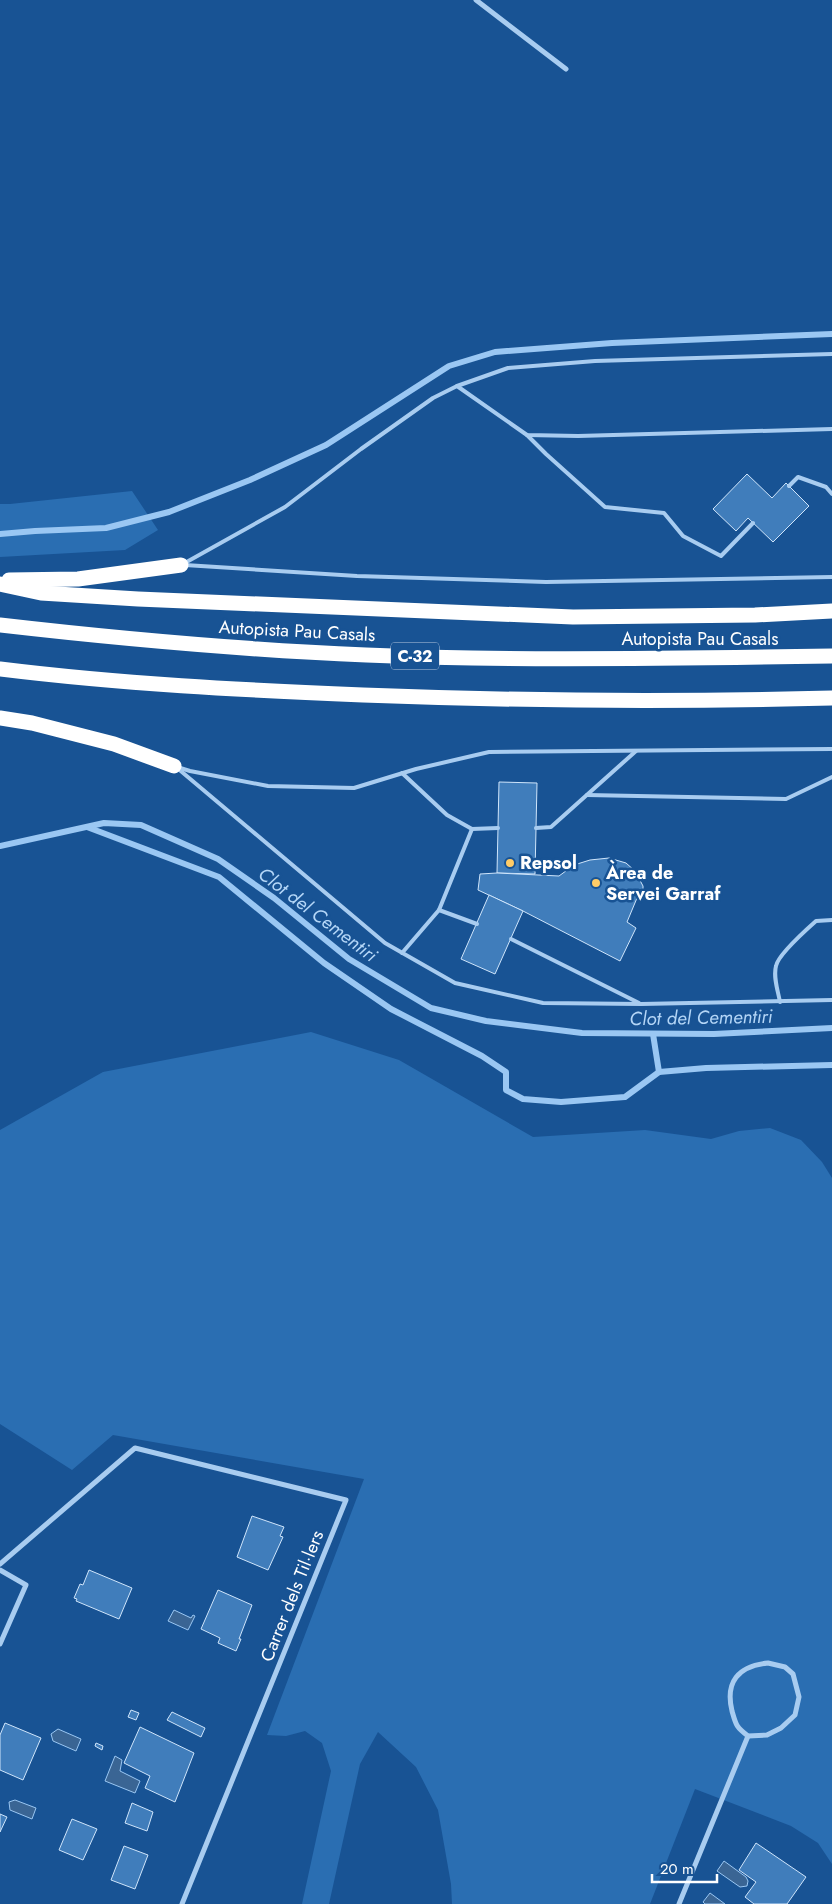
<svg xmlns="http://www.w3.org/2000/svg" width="832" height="1904" font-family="Jost,sans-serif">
	<rect width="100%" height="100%" fill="#185394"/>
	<g fill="#2a6eb2">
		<polygon points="132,491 158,530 125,550 0,557 0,504 10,504"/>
		<polygon points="311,1032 399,1060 533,1137 645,1130 711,1139 739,1131 770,1128 801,1140 822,1162 832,1178 832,1864 818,1843 791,1826 695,1789 650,1904 452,1904 451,1884 438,1810 416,1767 378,1732 360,1764 329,1904 302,1904 331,1771 322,1743 305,1731 286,1736 267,1735 364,1479 113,1435 72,1470 0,1424 0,1130 103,1072"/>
	</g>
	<g fill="#3a6594" stroke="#9ac7f3">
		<polygon points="174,1610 191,1618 193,1615 195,1616 188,1630 168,1621"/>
		<polygon points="58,1729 81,1739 76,1751 53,1741 51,1734"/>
		<polygon points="115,1756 122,1760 120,1771 140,1781 135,1793 105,1781"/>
		<polygon points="15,1800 36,1808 32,1819 10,1810 9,1802"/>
		<polygon points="724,1861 746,1877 748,1881 747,1886 740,1887 717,1871"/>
		<polygon points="710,1893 725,1904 705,1904 703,1902"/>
	</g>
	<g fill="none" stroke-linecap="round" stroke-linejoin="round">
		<g stroke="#9ac7f3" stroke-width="6">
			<polyline points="0,534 35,531 106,528 169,512 250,480 326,445 449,366 495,352 612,343 832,334"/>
			<polyline points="87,827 219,877 324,963 391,1009 482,1056 506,1072 506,1090 523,1099 561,1102 625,1097 659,1072 706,1068 832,1065"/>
			<polyline points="0,846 104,823 141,825 218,859 274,898 349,959 431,1008 486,1021 582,1033 714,1034 832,1028"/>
			<polyline points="653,1034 659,1072"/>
		</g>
	</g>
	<g fill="#407dbb" stroke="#cfe5fb">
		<polygon points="747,474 772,498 786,483 809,506 773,542 748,518 736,531 713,509"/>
		<polygon points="499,782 537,783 535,874 497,873"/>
		<polygon points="609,858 626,863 635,871 643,886 643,898 637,898 627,922 636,928 620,961 523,911 478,890 480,874 497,873 559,876 574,865 590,860"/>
		<polygon points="489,895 523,911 495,974 461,959"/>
		<polygon points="252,1516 284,1527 280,1536 283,1537 268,1570 237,1557"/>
		<polygon points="89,1570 132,1588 119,1619 76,1601 77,1599 74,1598 80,1584 83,1585"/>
		<polygon points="218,1590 252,1605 239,1639 241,1639 236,1651 218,1643 220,1638 201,1629"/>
		<polygon points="131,1710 139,1713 136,1720 128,1717"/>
		<polygon points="172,1712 205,1728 201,1737 167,1720"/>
		<polygon points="5,1723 41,1738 23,1780 0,1770 0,1735"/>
		<polygon points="140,1727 194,1753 175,1802 145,1788 150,1776 124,1763"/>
		<polygon points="96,1743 103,1746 102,1750 95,1746"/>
		<polygon points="132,1803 153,1812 147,1831 125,1823"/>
		<polygon points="0,1814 7,1817 0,1832"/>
		<polygon points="72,1819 97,1829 83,1860 59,1850"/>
		<polygon points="756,1843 806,1877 787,1904 754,1904 745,1897 756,1882 739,1870"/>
		<polygon points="124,1846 148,1855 135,1889 111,1880"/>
	</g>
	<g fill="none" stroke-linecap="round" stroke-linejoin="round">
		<g stroke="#a8ccf0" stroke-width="4">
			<polyline points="457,386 527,435 578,436 832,429"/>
			<polyline points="527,435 546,454 605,507 664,513 683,536 721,556 753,523"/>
			<polyline points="789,486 798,477 826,487 832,494"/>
			<polyline points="183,564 285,507 361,449 433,398 457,386 508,368 595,361 832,354"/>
			<polyline points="185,565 357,576 546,582 832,577"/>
			<polyline points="176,767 385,943 455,983 543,1003 641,1004 832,1000"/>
			<polyline points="177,767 190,771 268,786 354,788 416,769 489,752 832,749"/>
			<polyline points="402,773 447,815 472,829 498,828"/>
			<polyline points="587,795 786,799 832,777"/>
			<polyline points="536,828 551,827 636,751"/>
			<polyline points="439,910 477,924"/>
			<polyline points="511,939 639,1003"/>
			<polyline points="402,953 439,910 472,829"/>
			<path d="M780,1002C778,991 773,977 776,966C778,955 807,929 816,921L832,920"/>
		</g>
		<g stroke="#a8ccf0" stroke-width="5">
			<polyline points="476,0 566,69"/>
			<polyline points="0,1564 135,1448 346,1500 182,1904"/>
			<polyline points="0,1570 26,1585 0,1644"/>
			<path d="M768,1663L785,1667L793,1674L799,1697L795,1715L781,1728L767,1735L748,1736C736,1727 736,1725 732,1711C725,1682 738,1666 768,1663Z"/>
			<polyline points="679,1904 748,1736"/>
		</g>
		<g stroke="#fff" stroke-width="15">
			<polyline points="9,580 78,579 181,565"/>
			<polyline points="0,584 41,593 138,599 573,617 755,615 832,611"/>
			<path d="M0,625C156,643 314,656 472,658C592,660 712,658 832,656"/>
			<path d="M0,669C121,684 242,690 363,695C520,701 676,702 832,698"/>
			<polyline points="0,718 32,723 114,744 174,766"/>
		</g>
	</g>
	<g fill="#ffcc67" stroke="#185394" stroke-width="2">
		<circle cx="510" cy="863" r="5"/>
		<circle cx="596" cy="883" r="5"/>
	</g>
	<g text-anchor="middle" stroke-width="5" stroke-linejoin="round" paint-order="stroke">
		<rect fill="#185394" stroke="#bacbdf" stroke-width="1" x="391" y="642.5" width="48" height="27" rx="4"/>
		<g font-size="16" font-weight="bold" fill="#fff">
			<text x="415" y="662">C-32</text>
		</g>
		<g font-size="18" fill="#fff" stroke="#185394">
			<text transform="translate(297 631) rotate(3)" y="6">Autopista Pau Casals</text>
			<text x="700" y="645">Autopista Pau Casals</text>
			<text transform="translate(292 1596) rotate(-68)" y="6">Carrer dels Til·lers</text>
		</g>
		<g font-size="18" font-weight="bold" fill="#fff" stroke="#185394" text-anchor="start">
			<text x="520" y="869">Repsol</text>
			<text x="606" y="879">Àrea de<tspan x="606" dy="21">Servei Garraf</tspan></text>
		</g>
		<g font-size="19" font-style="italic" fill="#b4d6f7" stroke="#185394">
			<text transform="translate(318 914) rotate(37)" y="7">Clot del Cementiri</text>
			<text transform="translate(701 1017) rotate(-1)" y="7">Clot del Cementiri</text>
		</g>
	</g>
	<path d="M652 1874v8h65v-8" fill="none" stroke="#ffffff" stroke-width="2.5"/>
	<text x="660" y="1874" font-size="15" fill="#ffffff" stroke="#185394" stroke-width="4" paint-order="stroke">20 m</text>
</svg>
